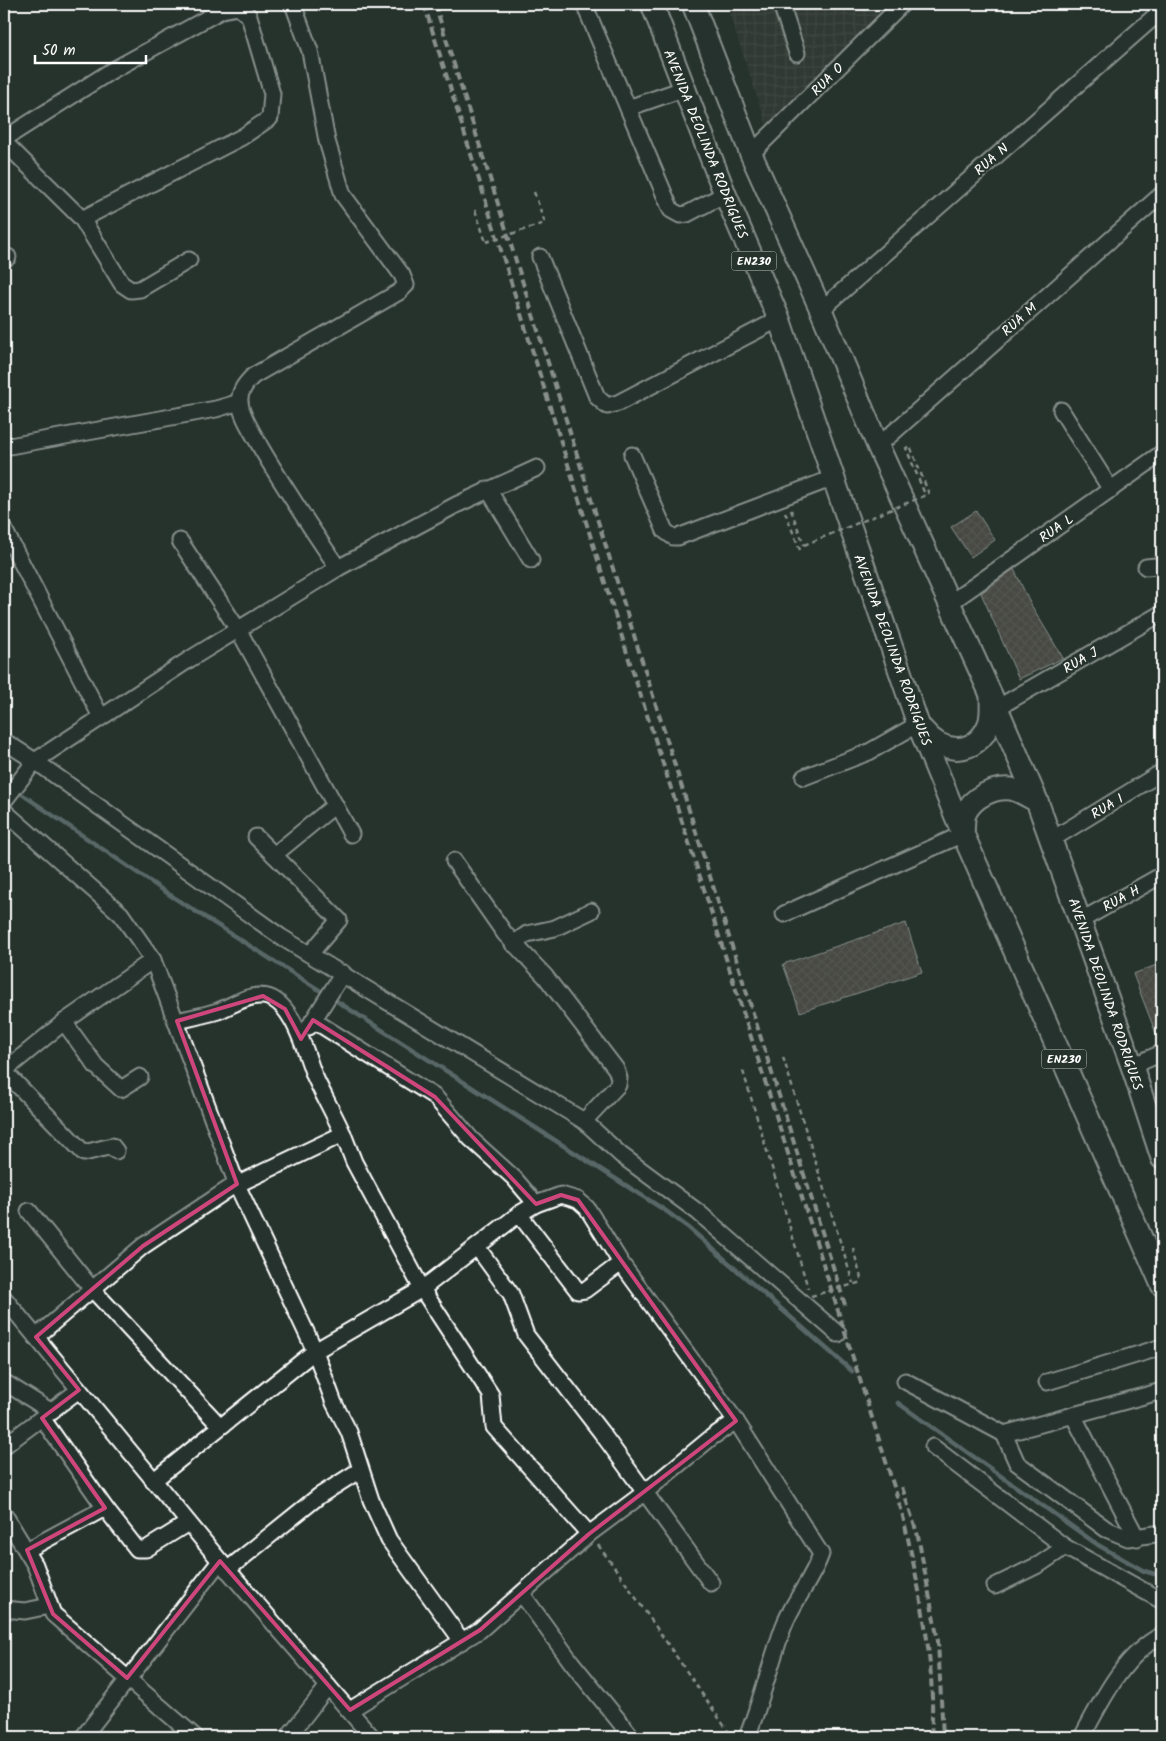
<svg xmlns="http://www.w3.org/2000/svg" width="1166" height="1741" font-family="Kalam,sans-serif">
	<defs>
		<pattern id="industrial-grid" width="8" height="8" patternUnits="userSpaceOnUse" patternTransform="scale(1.25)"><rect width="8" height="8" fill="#3d423c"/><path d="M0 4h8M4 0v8" fill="none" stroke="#5a5e59"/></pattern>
		<pattern id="building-cross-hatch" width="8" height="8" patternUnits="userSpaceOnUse" patternTransform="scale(1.25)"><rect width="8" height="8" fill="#72655e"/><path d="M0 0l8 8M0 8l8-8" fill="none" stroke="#877c76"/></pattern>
	</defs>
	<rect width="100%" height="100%" fill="#26332d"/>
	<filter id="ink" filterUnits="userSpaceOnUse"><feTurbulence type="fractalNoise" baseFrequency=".02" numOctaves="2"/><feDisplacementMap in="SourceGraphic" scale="10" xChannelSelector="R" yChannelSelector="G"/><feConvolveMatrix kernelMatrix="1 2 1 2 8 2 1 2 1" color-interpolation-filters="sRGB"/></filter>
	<g filter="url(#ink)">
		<polygon fill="url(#industrial-grid)" points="726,4 888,4 767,126"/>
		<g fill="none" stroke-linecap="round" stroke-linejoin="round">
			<g stroke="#96a7ad" stroke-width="4.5">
				<polyline points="4,782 170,895 666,1211 689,1228 852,1371"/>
				<polyline points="898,1403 1098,1545 1144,1571 1162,1576"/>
			</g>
		</g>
		<g fill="url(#building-cross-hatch)" stroke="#fff">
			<polygon points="976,511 995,540 971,557 951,527"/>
			<polygon points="1014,569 1030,603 1063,658 1019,679 981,593"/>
			<polygon points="906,923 922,972 800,1012 783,964"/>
			<polygon points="1162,963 1162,1044 1160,1044 1133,974"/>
		</g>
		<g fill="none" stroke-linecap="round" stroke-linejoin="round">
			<g stroke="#fff" stroke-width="19">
				<g id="minor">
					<path d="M293,4L310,51L327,141L343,195L402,275L406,285L399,292L253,376C246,383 238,392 240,403C242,418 254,434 261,448C285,489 311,528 338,568"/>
					<polyline points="584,4 671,210 680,215 687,214 725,194"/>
					<polyline points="781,4 797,53"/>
					<polyline points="628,108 683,89"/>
					<polyline points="4,139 111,71 222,10 238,7 249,16 272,94 270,118 242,137 82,219 4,142"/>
					<polyline points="751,154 902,4"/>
					<polyline points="82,219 122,284 131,290 140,289 189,260"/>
					<polyline points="4,257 8,257"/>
					<polyline points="540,257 597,397 607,406 618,403 779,319"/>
					<polyline points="821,310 1162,10"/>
					<polyline points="1061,410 1111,490"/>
					<polyline points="878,446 1162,194"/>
					<polyline points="4,447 216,409 240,402"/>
					<polyline points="632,455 665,531 673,537 678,537 833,478"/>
					<polyline points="488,489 531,560"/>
					<polyline points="4,529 101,717"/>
					<polyline points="180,541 239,631 351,834"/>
					<polyline points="1146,567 1156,566 1162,569"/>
					<polyline points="950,603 1162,453"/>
					<polyline points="997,708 1162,613"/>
					<polyline points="4,741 35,761 281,937 584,1121 621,1155 698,1212 838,1334"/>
					<polyline points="804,777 869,752 918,724"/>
					<polyline points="4,801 35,761 190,659 338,568 456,505 537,468"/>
					<polyline points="4,811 121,914 153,960 237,1185 315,1351 334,1403 349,1432 371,1500 389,1540 462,1641"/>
					<polyline points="256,837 339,920 310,954"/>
					<polyline points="1051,840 1162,772"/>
					<polyline points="274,855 335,805"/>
					<polyline points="454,861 505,934 545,976 616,1069 619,1078 618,1085 584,1121"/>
					<polyline points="784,914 963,834"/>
					<polyline points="1080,921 1162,875"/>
					<polyline points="513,944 527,934 555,928 591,911"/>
					<polyline points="313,1020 435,1097 471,1139 514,1178 536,1204"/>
					<path d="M177,1021C190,1018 205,1015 218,1011C232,1006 246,995 261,996C292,996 305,1052 314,1075C323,1095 334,1114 343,1134"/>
					<polyline points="64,1022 96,1066 121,1089 140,1077"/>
					<polyline points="309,1027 343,973"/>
					<polyline points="1132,1066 1162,1053"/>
					<polyline points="4,1071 64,1022 153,960"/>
					<polyline points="4,1071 84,1153 112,1146 116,1151"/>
					<polyline points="29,1211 92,1289 220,1426"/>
					<polyline points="519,1214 578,1291 585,1290 621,1263"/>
					<polyline points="477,1247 511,1294 526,1335 601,1432 711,1583"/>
					<polyline points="4,1298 220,1561 372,1737"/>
					<polyline points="36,1337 143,1246 230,1188 343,1134 354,1162 422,1289 491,1395 494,1427 589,1534"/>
					<polyline points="905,1381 1004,1434 1162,1391"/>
					<polyline points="4,1382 52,1412"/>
					<polyline points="1047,1382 1162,1347"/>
					<polyline points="1073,1415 1137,1538"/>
					<polyline points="42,1418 105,1508 137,1549 146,1549 188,1523"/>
					<polyline points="1004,1434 1017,1463 1106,1529 1128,1538 1162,1533"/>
					<polyline points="4,1446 79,1390"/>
					<polyline points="933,1447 1065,1547 1162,1601"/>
					<path d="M153,1481L315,1351L422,1289L519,1214L536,1204L561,1195L578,1200L587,1208L621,1263L736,1421L821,1554C812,1581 792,1602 783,1628C770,1665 761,1702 747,1737"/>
					<polyline points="4,1514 35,1565 53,1614 195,1737"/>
					<polyline points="27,1550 105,1508"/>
					<polyline points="227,1570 319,1496 360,1470"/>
					<polyline points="995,1586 1040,1564 1065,1547"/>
					<polyline points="522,1594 572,1663 632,1737"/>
					<polyline points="4,1609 25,1611 49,1606"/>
					<polyline points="350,1710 480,1630 589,1534 644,1493 712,1437 736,1421"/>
					<polyline points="4,1736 6,1737"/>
					<polyline points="83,1737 220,1561"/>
					<polyline points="288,1737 328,1686"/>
					<path d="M1082,1737C1102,1700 1123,1655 1162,1635"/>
				</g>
			</g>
			<g stroke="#fff" stroke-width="25">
				<g id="highway">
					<polyline points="652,4 725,194 779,319 918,724 963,834 1162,1285"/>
					<polyline points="693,4 751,154 821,310 878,446 997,708 1037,801 1132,1066 1162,1158"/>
					<path d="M923,730C943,755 976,756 989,724C992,716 991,704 991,696"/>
					<path d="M963,834C964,828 963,820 965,814C972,797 994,787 1011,789C1020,791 1029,797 1037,801"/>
				</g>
			</g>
			<g stroke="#fff" stroke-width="2.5" stroke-dasharray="5 4" stroke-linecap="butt">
				<polyline points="534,192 545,223"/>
				<polyline points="475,210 486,242"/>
				<polyline points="924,492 906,448 910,446 929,494"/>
				<polyline points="791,510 804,545"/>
				<polyline points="785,512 800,550"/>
				<polyline points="783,1057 853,1283"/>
				<polyline points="743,1071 808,1288"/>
				<polyline points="853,1248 862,1282"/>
				<polyline points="598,1545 618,1572 732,1737"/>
			</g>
			<use href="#minor" stroke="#26332d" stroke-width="15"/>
			<use href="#highway" stroke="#26332d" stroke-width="21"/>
			<g stroke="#fff" stroke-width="4" stroke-dasharray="8 4" stroke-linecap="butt">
				<path d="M424,4L632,669L703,886L902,1512C918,1583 937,1664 931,1737"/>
				<polyline points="435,4 846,1308"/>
				<polyline points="902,1487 918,1536 938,1641 943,1737"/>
			</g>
			<g stroke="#fff" stroke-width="2.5" stroke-dasharray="5 4" stroke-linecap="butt">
				<polyline points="486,242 545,223"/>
				<polyline points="804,545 929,494"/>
				<polyline points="811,1296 862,1282"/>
			</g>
		</g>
	</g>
	<path d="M0 0H1166V1741H0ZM263,996L285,1009L301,1039L313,1020L435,1097L536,1204L561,1195L578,1200L736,1421L589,1534L480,1630L350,1710L220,1561L127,1678L53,1614L27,1550L105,1508L42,1418L79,1390L36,1337L143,1246L237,1184L177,1021Z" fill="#26332d" fill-opacity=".55" fill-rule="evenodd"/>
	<path fill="none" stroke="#ce467c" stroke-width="4" stroke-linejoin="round" d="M263,996L285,1009L301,1039L313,1020L435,1097L536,1204L561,1195L578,1200L736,1421L589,1534L480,1630L350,1710L220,1561L127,1678L53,1614L27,1550L105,1508L42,1418L79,1390L36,1337L143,1246L237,1184L177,1021Z"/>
	<g text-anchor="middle" stroke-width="4" stroke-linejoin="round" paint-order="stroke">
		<g fill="#26332d" stroke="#bec2c0" stroke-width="1">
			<rect x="731.5" y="251.5" width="45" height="19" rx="4"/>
			<rect x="1041.5" y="1049.5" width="45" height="19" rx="4"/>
		</g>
		<g font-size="12" font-weight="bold" fill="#fff">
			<text x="754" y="265">EN230</text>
			<text x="1064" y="1063">EN230</text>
		</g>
		<g font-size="14" fill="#fff" stroke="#26332d">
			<text transform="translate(827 79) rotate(-45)" y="5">RUA O</text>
			<text transform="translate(706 144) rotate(68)" y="5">AVENIDA DEOLINDA RODRIGUES</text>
			<text transform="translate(991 159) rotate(-41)" y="5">RUA N</text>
			<text transform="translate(1019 319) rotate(-42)" y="5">RUA M</text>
			<text transform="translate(1056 528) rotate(-35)" y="5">RUA L</text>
			<text transform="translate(893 650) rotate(70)" y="5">AVENIDA DEOLINDA RODRIGUES</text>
			<text transform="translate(1080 660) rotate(-30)" y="5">RUA J</text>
			<text transform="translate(1107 806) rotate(-31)" y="5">RUA I</text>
			<text transform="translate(1121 898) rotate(-29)" y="5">RUA H</text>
			<text transform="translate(1106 994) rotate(71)" y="5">AVENIDA DEOLINDA RODRIGUES</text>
		</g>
	</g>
	<rect width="1166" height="1741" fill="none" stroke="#26332d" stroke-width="20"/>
	<rect x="10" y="10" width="1146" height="1721" fill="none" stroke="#fff" stroke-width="2" filter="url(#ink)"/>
	<path d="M35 55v8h111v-8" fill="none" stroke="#ffffff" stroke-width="2.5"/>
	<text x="42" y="55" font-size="15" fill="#ffffff" stroke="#26332d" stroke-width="4" paint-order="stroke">50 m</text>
</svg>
